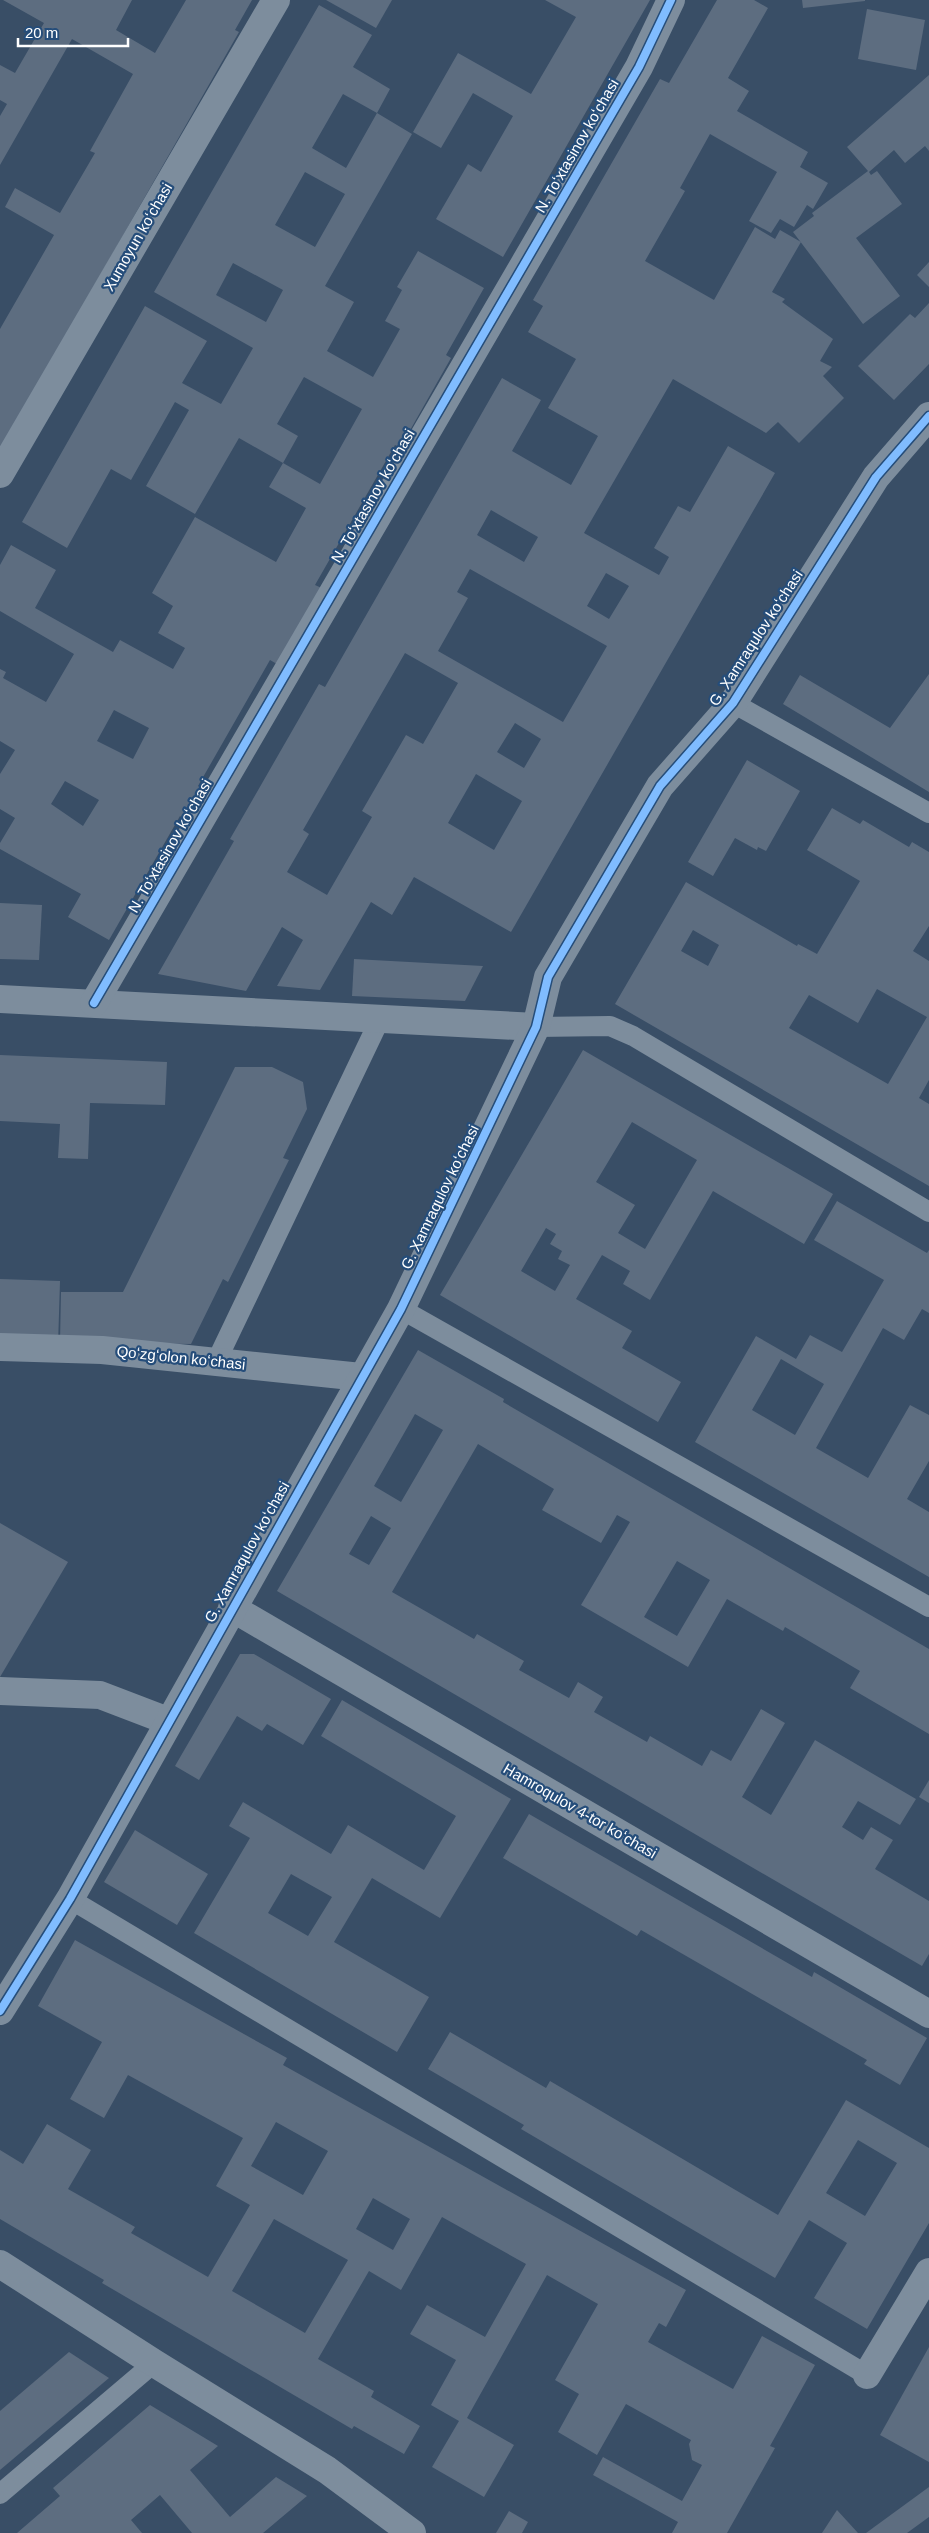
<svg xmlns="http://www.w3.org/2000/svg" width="929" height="2533" font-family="Helvetica,sans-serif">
	<rect width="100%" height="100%" fill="#394e66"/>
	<g fill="#5d6d80" fill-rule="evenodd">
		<polygon points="3,0 132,0 116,30 155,53 186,0 252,0 235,30 239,32 0,451 0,329 54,235 5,207 15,188 60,213 95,153 90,151 133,74 72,39 0,165 0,116 7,104 0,100 0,65 15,73 44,23"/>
		<polygon points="326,0 392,0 376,28"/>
		<polygon points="545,0 650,0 503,257 436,219 468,164 481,172 513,116 473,93 441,148 413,132 458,53 531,94 576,17"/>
		<path d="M717,0H754L768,8L728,78L749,91L737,111L808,152L800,167L828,183L813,209L807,205L794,227L780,219L771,233L749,221L777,172L710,134L680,188L685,191L645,261L714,300L755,227L775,239L780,230L801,242L772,292L785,299L782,302L833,339L820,361L832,367L823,376L844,398L799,443L778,422L766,433L673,379L584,533L659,575L669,557L654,548L678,506L690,512L728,446L775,473L511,932L414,877L392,915L371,902L320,990L277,986L303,940L282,927L246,991L158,974L234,841L230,839L319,684L325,687L502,378L541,400L512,451L571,485L598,436L548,408L576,359L528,332L543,306L533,300L660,79L669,83ZM491,510L538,537L524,562L477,535ZM470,569L607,646L563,722L438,651L468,598L457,592ZM606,573L629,586L609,619L587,606ZM405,653L458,683L423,744L406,735L362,811L372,817L327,895L287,872L309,834L303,830ZM515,723L541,739L524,768L497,752ZM476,774L522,801L494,850L448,823Z"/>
		<polygon points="802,0 865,0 865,1 803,8"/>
		<path d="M319,5L372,35L353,67L390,89L377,113L412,134L325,286L354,302L327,351L373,377L400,329L385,321L402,290L397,287L418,251L484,288L446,355L451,358L400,448L395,445L315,585L326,590L282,667L270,660L198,786L201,788L184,819L180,816L109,940L68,917L81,894L0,849V843L15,818L0,809V774L15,750L0,741V669L6,672L3,678L46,702L74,654L0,611V565L11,545L56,570L35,608L113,652L120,640L173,669L185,648L158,633L173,606L152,593L195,517L276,562L306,508L269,487L283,463L320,484L362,409L304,377L277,424L298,436L283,463L239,438L195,514L146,486L189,410L175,402L131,480L111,469L67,548L22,522L145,306L207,341L182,383L221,404L253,348L154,292ZM343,94L377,113L346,168L312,148ZM305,172L345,194L315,247L275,225ZM233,263L283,290L266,322L216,295ZM114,710L149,728L133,759L97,741ZM65,781L99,800L83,826L51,804Z"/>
		<polygon points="867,9 925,20 916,70 858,59"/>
		<polygon points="929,75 929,151 925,146 905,163 894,150 869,172 871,175 877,171 902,204 856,238 900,296 863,324 793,232 814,216 812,213 868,171 847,147"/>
		<polygon points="929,262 929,287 917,275"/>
		<polygon points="929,303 929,364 894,400 858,366 910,314 915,318"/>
		<polygon points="929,674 929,792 783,704 800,675 890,728"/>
		<polygon points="747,760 800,791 766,851 758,847 757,850 735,838 713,876 688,862"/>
		<path d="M832,808L860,824L863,820L909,847L912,842L929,852V926L913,951L929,961V1080L919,1098L929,1104V1186L615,1004L686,882L797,946L798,944L817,954L860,881L807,850ZM693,930L719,945L708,966L681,951ZM877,989L927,1017L888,1084L789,1028L809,995L858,1023Z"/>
		<polygon points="0,903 42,905 39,960 0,959"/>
		<polygon points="354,959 483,966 465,1001 352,996"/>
		<path d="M583,1050L833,1194L804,1244L713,1191L650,1300L623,1284L630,1271L602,1255L576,1299L632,1331L622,1348L681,1382L658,1422L440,1295ZM632,1122L697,1160L645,1249L618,1233L635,1205L596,1182ZM546,1228L556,1234L550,1244L562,1251L558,1259L570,1265L555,1291L521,1271Z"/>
		<polygon points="0,1055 167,1062 165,1105 90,1103 88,1159 58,1158 60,1124 0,1121"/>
		<polygon points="235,1067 272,1067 303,1082 307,1109 283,1158 289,1160 228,1282 223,1279 191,1344 60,1342 61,1292 123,1292"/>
		<path d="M837,1201L927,1253L929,1250V1313L922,1309L904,1340L883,1328L816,1448L868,1478L910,1405L929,1415V1461L907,1499L929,1512V1577L695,1442L756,1336L796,1359L810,1335L842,1352L884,1280L814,1240ZM781,1359L824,1384L795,1435L752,1410Z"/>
		<polygon points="0,1279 60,1281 58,1345 0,1343"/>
		<path d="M418,1350L504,1399L503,1402L929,1649V1734L850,1688L860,1671L785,1627L783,1631L727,1599L688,1667L581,1605L630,1522L617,1515L601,1543L542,1510L554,1489L478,1444L392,1592L474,1639L477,1634L524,1661L519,1670L569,1698L578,1682L603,1697L594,1712L647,1742L650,1736L702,1766L711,1750L731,1761L761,1709L785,1723L742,1797L771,1815L815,1740L916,1799L900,1825L858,1801L842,1827L863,1840L871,1827L893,1840L875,1869L929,1901V1954L922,1966L277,1591ZM415,1414L443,1430L401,1502L374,1486ZM371,1516L391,1528L369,1565L349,1554ZM677,1561L710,1580L677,1636L644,1617Z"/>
		<polygon points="0,1523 68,1562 0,1677"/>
		<polygon points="240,1654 254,1654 331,1699 303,1745 267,1724 262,1731 237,1716 199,1780 175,1766"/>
		<path d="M342,1700L511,1799L440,1918L372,1878L334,1942L429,1997L397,2052L194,1933L250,1838L229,1826L243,1802L331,1854L348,1825L424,1870L456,1816L321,1736ZM291,1874L332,1897L308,1936L268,1913Z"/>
		<polygon points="929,1780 929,1803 919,1797"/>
		<polygon points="529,1814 812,1977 814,1972 927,2038 900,2085 864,2064 867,2060 641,1930 637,1936 503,1858"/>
		<polygon points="135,1830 208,1874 177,1925 104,1882"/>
		<path d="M75,1940L287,2058L283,2065L686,2290L666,2327L659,2323L648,2342L733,2389L762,2336L815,2365L770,2446L775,2448L727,2533H672L678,2522L593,2475L603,2457L682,2501L702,2465L692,2460L689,2444L691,2440L626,2404L597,2455L558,2432L579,2394L555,2380L598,2304L547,2275L467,2418L514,2445L484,2497L432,2467L459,2421L431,2405L456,2360L410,2334L427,2305L485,2337L526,2264L442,2217L401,2290L369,2271L318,2359L374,2391L371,2397L420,2426L404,2454L354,2426L352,2429L203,2342L102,2283L104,2280L0,2219V2150L23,2164L47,2124L91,2150L68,2189L135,2227L131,2233L208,2277L250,2205L216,2186L243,2138L128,2075L104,2118L70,2099L102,2042L38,2006ZM276,2122L328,2151L303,2195L251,2166ZM373,2198L410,2219L393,2250L356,2229ZM274,2219L348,2260L305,2333L232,2291Z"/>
		<path d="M450,2032L546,2088L550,2081L778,2215L846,2100L929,2148V2223L867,2329L814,2298L847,2243L809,2220L775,2278L521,2129L524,2125L428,2069ZM858,2140L897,2163L865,2216L826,2193Z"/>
		<polygon points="929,2347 929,2462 880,2435"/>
		<polygon points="69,2352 109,2378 0,2470 0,2411"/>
		<polygon points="150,2405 218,2446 190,2470 230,2517 276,2477 307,2496 263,2533 192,2533 160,2495 131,2520 142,2533 17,2533 60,2496 53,2488"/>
		<polygon points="929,2487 929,2517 907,2533 866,2533"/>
		<polygon points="837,2510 858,2533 822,2533"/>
		<polygon points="509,2511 528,2522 522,2533 496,2533"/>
	</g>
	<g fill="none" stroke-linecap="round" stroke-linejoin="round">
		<g stroke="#7d8d9d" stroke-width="20">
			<polyline points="733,703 929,813"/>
			<polyline points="536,1027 610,1026 633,1036 929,1212"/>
			<polyline points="401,1309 929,1607"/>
			<polyline points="216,1362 380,1019"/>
			<polyline points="70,1899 867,2375"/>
			<polyline points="0,2494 154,2363"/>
		</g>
		<g stroke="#7d8d9d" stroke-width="28">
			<polyline points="0,474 276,0"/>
			<polyline points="0,999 536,1027"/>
			<polyline points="94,1003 639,67 671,0"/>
			<polyline points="0,1347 102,1350 361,1377"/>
			<polyline points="232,1608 929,2014"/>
			<polyline points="0,1691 100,1695 168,1721"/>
			<polyline points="0,2011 70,1899 401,1309 536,1027 548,977 660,786 733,703 876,477 929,416"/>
			<polyline points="0,2264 154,2363 327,2470 412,2533"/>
			<polyline points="867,2375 929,2272"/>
		</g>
		<g stroke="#254d7a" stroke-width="11">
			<g id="cycleway">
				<polyline points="94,1003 639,67 671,0"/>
				<polyline points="0,2011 70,1899 401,1309 536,1027 548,977 660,786 733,703 876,477 929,416"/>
			</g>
		</g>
		<use href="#cycleway" stroke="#80bcff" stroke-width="8"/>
	</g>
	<g text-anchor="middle" stroke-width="4.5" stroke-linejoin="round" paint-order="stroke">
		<g font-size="15" fill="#fff" stroke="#254d7a">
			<text transform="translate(577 146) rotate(-60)" y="5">N. Toʻxtasinov koʻchasi</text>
			<text transform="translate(138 237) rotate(-60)" y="5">Xumoyun koʻchasi</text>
			<text transform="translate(373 496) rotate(-60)" y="5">N. Toʻxtasinov koʻchasi</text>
			<text transform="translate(756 638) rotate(-57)" y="5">G. Xamraqulov koʻchasi</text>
			<text transform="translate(170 846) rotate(-60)" y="5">N. Toʻxtasinov koʻchasi</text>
			<text transform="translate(440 1197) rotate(-64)" y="5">G. Xamraqulov koʻchasi</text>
			<text transform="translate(181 1358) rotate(6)" y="5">Qoʻzgʻolon koʻchasi</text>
			<text transform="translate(247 1552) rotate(-61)" y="5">G. Xamraqulov koʻchasi</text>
			<text transform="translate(580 1811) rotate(30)" y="5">Hamroqulov 4-tor koʻchasi</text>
		</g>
	</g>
	<path d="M18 38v8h110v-8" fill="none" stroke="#ffffff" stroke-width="2.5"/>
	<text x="25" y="38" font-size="15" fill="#ffffff" stroke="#254d7a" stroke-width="4" paint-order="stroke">20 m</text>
</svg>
